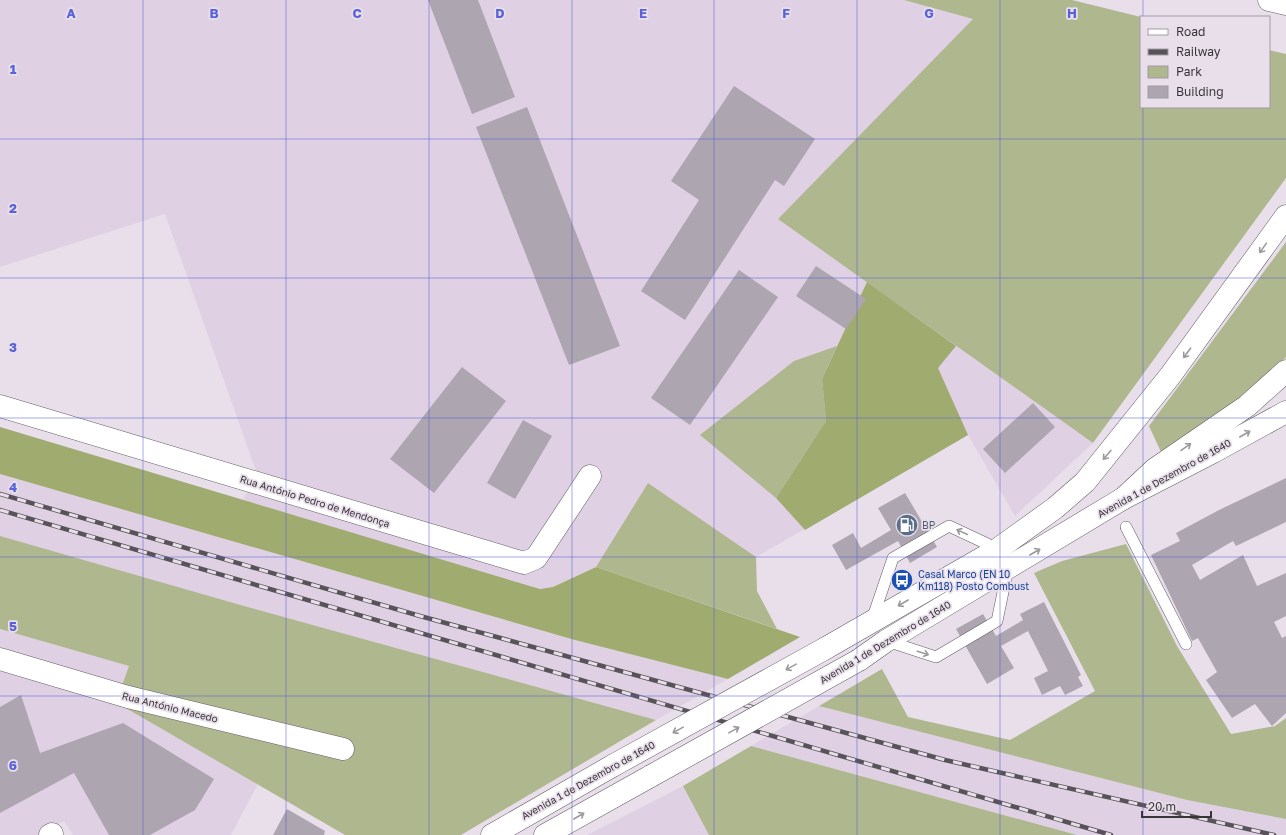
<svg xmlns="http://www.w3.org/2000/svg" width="1286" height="835" font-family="'Golos Text',sans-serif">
	<rect width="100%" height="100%" fill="#e9dfeb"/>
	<g fill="#dfd1e3">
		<polygon points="0,0 904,0 974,19 778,219 1093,443 1015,516 968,435 756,557 648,483 596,567 553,587 540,589 243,501 256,471 165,214 0,267"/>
		<polygon points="0,474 575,640 728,679 656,720 237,604 0,537"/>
		<polygon points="0,629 129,666 124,706 258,784 231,835 73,835 64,821 40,835 0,835"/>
		<polygon points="819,706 1187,800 1286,819 1286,835 1077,835 751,746"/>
		<polygon points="683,786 709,835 587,835"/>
	</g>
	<g fill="#afb78e">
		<polygon points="904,0 1072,0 1141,17 1141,107 1269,107 1269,50 1286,54 1286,178 1093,443 778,219 973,19"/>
		<polygon points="1286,242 1286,357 1258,387 1161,452 1149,426"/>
		<polygon points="837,346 822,379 826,421 776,498 700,435 794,361"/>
		<polygon points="648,483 756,557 757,591 777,629 596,567"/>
		<polygon points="0,536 237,604 656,720 461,835 345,835 124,707 115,705 129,666 0,629"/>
		<polygon points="1126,544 1177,646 1231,734 1275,726 1286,718 1286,819 1187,800 819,706 882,669 908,717 1010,740 1095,691 1034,573 1062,561"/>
		<polygon points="751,746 1077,835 709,835 683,786"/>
	</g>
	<g fill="#a0ab70">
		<polygon points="867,282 956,346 938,368 968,435 805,530 776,498 826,421 822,379"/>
		<polygon points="0,427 540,589 553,587 596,567 800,637 728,679 575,640 0,474"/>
	</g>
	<g fill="#ada5af">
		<polygon points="428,0 478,0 515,97 472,114"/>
		<polygon points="734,86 815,139 784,186 775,180 685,320 641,291 699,200 671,181"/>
		<polygon points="527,107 620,346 569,365 476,127"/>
		<polygon points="816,266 866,299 846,329 796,296"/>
		<polygon points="739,270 778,297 690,425 651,398"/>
		<polygon points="462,367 506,401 434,493 390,459"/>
		<polygon points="1033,403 1055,427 1005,473 983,449"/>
		<polygon points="523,420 552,436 515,499 487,483"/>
		<polygon points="1286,478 1286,522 1236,546 1233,541 1192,565 1200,580 1243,555 1257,586 1286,573 1286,616 1274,622 1282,638 1286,636 1286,713 1272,726 1255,704 1232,718 1206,680 1217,672 1198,638 1192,641 1151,555 1180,541 1176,533 1219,510"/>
		<polygon points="905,493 937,547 910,563 898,541 846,570 832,545 853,533 861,548 891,530 878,508"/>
		<polygon points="1044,602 1081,675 1078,677 1083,686 1065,695 1060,686 1042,695 1034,678 1048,671 1028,631 1001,646 1014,668 987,684 956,629 983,614 996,636 1023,620 1020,614"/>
		<polygon points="21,695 40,753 123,723 214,779 195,810 150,835 109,835 74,773 0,813 0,707"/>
		<polygon points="287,809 325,831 324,835 273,835"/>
	</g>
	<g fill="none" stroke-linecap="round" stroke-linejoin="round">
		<g stroke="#645c65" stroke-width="12">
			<g id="lane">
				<polyline points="1126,527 1186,644"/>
				<polyline points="872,620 893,558 949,526 998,549"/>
				<polyline points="887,641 936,657 997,621 1008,568"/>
			</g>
		</g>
		<g stroke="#645c65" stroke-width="23">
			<g id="street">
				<polyline points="0,406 524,563 536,558 590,476"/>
				<polyline points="0,659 128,697 343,749"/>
				<polyline points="50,835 52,834"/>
			</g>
		</g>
		<g stroke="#645c65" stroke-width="23">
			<g id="primary">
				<polyline points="826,648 998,549 1055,508 1085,482 1170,376 1286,216"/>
				<polyline points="859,660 886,641 1124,498 1213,452 1286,412"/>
				<polyline points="492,835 614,765"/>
				<polyline points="545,835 651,776"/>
			</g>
		</g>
		<g stroke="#645c65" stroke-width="23">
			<g id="highway">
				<polyline points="1269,0 1286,4"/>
				<polyline points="1124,498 1155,469 1247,406 1286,371"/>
			</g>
		</g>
		<use href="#lane" stroke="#fff" stroke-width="11"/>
		<use href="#street" stroke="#fff" stroke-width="22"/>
		<use href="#primary" stroke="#fff" stroke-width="22"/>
		<use href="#highway" stroke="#fff" stroke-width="22"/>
		<g stroke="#575358" stroke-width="4.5">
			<g id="rail">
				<polyline points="0,494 420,616 945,760 1274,835"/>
				<polyline points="0,510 1111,835"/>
			</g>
		</g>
		<use href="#rail" stroke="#e9dfeb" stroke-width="3" stroke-dasharray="9" stroke-linecap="butt"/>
		<g stroke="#645c65" stroke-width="23" stroke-linecap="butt">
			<g id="primary-bridge">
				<polyline points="614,765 826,648"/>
				<polyline points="651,776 859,660"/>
			</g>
		</g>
		<use href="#primary-bridge" stroke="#fff" stroke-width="22"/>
	</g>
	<defs><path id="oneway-shaft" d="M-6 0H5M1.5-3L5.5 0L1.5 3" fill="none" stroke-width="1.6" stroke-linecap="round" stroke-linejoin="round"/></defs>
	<g stroke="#9c9a9c">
		<use href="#oneway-shaft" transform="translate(1263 248) rotate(125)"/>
		<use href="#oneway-shaft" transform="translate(1187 353) rotate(127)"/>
		<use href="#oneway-shaft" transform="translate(1245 434) rotate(-30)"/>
		<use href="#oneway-shaft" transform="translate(1186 447) rotate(-35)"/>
		<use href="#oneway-shaft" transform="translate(1107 455) rotate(130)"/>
		<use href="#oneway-shaft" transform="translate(962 532) rotate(-155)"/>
		<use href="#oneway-shaft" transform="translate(1035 552) rotate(-30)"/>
		<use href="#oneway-shaft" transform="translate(903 603) rotate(150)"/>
		<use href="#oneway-shaft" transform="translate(923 653) rotate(18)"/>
		<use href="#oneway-shaft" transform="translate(791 667) rotate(151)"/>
		<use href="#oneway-shaft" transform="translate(678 730) rotate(151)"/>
		<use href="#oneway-shaft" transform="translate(734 730) rotate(-29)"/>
		<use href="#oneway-shaft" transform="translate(579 816) rotate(-30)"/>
	</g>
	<path fill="none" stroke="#5962d9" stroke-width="1" stroke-opacity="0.55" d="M143,0V835M286,0V835M429,0V835M572,0V835M714,0V835M857,0V835M1000,0V835M1143,0V17M1143,107V835M0,139H1286M0,278H1286M0,418H1286M0,557H1286M0,696H1286"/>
	<defs>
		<g id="fuel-disc" transform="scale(1.15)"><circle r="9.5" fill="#5c6f8a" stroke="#e9dfeb"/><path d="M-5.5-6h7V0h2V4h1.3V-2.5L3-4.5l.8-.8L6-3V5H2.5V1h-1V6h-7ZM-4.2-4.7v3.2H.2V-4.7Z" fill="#fff"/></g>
		<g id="bus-disc" transform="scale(1.15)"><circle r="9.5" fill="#1a4fb4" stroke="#e9dfeb"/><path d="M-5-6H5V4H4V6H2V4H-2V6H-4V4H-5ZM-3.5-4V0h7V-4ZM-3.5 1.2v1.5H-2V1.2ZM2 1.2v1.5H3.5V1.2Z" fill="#fff"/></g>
	</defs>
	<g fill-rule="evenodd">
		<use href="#fuel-disc" x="907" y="525"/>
		<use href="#bus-disc" x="902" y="580"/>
	</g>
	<g text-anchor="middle" stroke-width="3.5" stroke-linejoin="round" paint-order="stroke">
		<g font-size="10" fill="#383539" stroke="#e9dfeb">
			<text transform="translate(1164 478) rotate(-29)" y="4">Avenida 1 de Dezembro de 1640</text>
			<text transform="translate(315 501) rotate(17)" y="4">Rua António Pedro de Mendonça</text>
			<text transform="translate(885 642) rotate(-31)" y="4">Avenida 1 de Dezembro de 1640</text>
			<text transform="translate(170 707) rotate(14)" y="4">Rua António Macedo</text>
			<text transform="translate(588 780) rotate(-29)" y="4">Avenida 1 de Dezembro de 1640</text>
		</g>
		<g font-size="10" fill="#4e5e75" stroke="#e9dfeb" text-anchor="start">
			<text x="922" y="529">BP</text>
		</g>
		<g font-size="10" fill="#164399" stroke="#e9dfeb" text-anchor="start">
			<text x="918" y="578">Casal Marco (EN 10<tspan x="918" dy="12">Km118) Posto Combust</tspan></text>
		</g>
	</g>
	<g font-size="13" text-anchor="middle" font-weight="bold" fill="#5962d9" stroke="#e9dfeb" stroke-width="3.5" stroke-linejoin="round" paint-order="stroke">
		<text x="71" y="18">A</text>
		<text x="214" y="18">B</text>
		<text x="357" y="18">C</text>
		<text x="500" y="18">D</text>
		<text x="643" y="18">E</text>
		<text x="786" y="18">F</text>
		<text x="929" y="18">G</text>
		<text x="1072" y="18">H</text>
		<text x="13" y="74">1</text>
		<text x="13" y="213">2</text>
		<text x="13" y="352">3</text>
		<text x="13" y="492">4</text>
		<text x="13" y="631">5</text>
		<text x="13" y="770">6</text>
	</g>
	<rect x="1140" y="16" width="130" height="92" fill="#e9dfeb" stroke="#a29ba4"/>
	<rect x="1148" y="29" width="20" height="6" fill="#ffffff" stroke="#a29ba4"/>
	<text x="1176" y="36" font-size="12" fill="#383539">Road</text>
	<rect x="1148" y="49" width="20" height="6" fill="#575358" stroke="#a29ba4"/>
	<text x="1176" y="56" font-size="12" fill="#383539">Railway</text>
	<rect x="1148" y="66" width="20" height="12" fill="#afb78e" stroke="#a29ba4"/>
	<text x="1176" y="76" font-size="12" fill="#383539">Park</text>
	<rect x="1148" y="86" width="20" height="12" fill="#ada5af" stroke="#a29ba4"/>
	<text x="1176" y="96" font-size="12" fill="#383539">Building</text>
	<path d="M1142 811v6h69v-6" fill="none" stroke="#383539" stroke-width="2"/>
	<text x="1148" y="811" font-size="12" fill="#383539" stroke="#e9dfeb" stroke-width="3" paint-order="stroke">20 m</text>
</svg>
